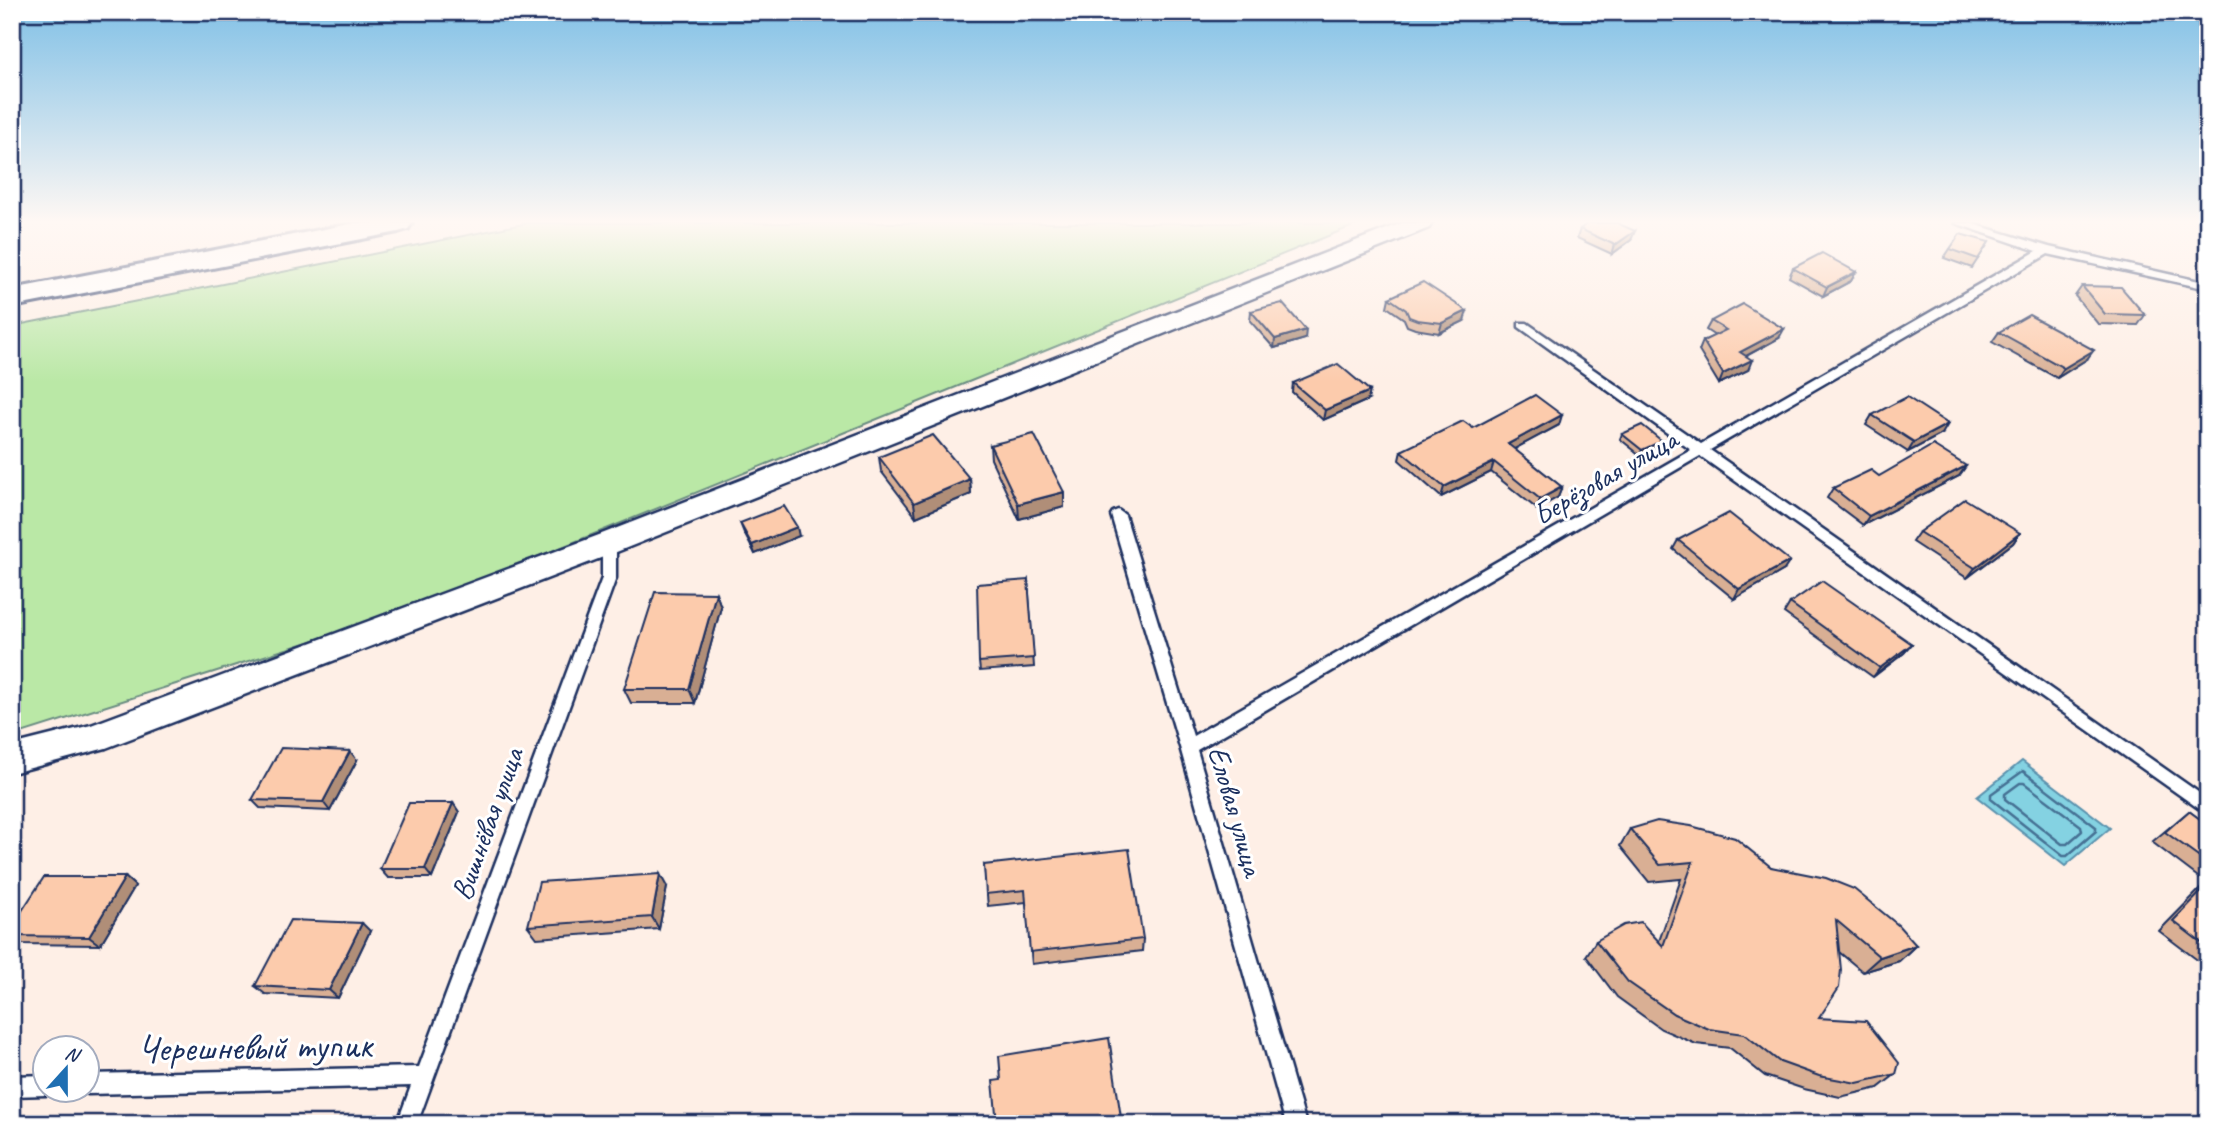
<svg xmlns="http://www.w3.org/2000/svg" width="2220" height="1136" font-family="Caveat,sans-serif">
	<rect width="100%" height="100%" fill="#feefe6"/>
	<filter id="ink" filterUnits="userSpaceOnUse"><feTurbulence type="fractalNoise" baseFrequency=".0143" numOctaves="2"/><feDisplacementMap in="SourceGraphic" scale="14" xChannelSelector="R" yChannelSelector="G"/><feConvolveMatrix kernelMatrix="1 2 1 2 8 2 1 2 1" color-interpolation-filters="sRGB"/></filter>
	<g filter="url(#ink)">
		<polygon fill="#bae8a6" stroke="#6a8c82" stroke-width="2" points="528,223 1360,223 397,614 12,736 12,326"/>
		<polygon fill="#84d2e2" stroke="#5a91ad" stroke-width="2" points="2022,761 2110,828 2065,866 1977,797"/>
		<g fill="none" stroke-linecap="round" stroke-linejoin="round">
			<g stroke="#457093" stroke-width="2.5">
				<polygon points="2023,771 2096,827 2096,831 2067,856 2063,856 1991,799 1991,794"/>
				<polygon points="2020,783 2024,783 2081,826 2082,831 2067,844 2062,844 2005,799 2005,794"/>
			</g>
			<g stroke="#1b2f5e" stroke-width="5">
				<g id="lane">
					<polygon points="1955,223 1970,223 2049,247 2208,283 2208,289 2048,254 1710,450 2208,799 2208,815 1700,456 1197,750 1306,1124 1286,1124 1180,747 1111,515 1113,512 1118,510 1125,515 1193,736 1691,450 1519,327 1519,323 1527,323 1701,444 2037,251"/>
					<polygon points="609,538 616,543 616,578 417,1124 397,1124 411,1086 88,1094 81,1091 88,1090 88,1074 419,1067 602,578 602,543"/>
					<polygon points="46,1075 46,1090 53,1092 46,1095 12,1096 12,1076"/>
				</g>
			</g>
			<g stroke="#1b2f5e" stroke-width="5">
				<polygon id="street" points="1402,223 1432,223 1429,228 619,551 106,748 12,773 12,745 91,725 599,535"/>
			</g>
			<g stroke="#1b2f5e" stroke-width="6">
				<polygon id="secondary" points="355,223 412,223 408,229 398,232 12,307 12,289"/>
			</g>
			<use href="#lane" fill="#fff" fill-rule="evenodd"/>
			<use href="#street" fill="#fff" fill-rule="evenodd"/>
			<use href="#secondary" fill="#fff" fill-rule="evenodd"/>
		</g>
		<g fill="#d9af94" stroke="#1b2f5e" stroke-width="2">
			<polygon points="1580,229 1631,240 1612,254 1577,238"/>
			<polygon points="1989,242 1972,268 1944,258 1950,249"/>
			<polygon points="1793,268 1856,272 1851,281 1823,296 1789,277"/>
			<polygon points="2082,286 2145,315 2138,325 2098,324 2075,296"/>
			<polygon points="1389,298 1464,321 1439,333 1415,329 1407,326 1404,319 1387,307"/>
			<polygon points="1251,311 1305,339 1274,348 1250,321"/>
			<polygon points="1711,321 1779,338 1746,356 1748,370 1719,384 1699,351 1703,341 1715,336 1706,330"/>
			<polygon points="1999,332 2087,359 2057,378 1992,342"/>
			<polygon points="1293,383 1368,400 1323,420 1292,392"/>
			<polygon points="1872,415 1942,434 1908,452 1866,425"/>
			<polygon points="1559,425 1514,449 1562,487 1558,497 1537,509 1491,472 1441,497 1399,460 1401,451 1473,428"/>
			<polygon points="1622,434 1660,446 1640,455 1620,439"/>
			<polygon points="990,445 1064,492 1064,507 1019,519 991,459"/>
			<polygon points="879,457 970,479 971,494 916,517 881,471"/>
			<polygon points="1966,466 1959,476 1863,525 1827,498 1833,488 1879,476"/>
			<polygon points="740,523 799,536 755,554 744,533"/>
			<polygon points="1919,532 2020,533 2013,543 1967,578 1912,542"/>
			<polygon points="1678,540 1784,570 1734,599 1673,549"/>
			<polygon points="1028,580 1034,667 980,671 979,662"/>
			<polygon points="716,593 721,607 695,703 631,703 624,689"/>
			<polygon points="1790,603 1912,644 1904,653 1873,677 1784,613"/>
			<polygon points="357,760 330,811 260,808 252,800"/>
			<polygon points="453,803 459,812 432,878 388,878 380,869"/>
			<polygon points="2189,811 2208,825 2208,968 2159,931 2206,883 2152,842"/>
			<polygon points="1630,829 1771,867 1916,945 1899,961 1863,972 1839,952 1819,1018 1896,1074 1878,1088 1840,1097 1804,1089 1765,1076 1730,1048 1696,1044 1661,1029 1617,997 1586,956 1596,941 1659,941 1681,879 1649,882 1620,846"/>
			<polygon points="984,865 1143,939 1142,951 1032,964 1026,902 988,906"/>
			<polygon points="125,877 135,886 100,945 18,944 12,940 12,926"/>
			<polygon points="667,887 659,929 537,938 528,926"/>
			<polygon points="370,931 338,998 265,994 255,986"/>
		</g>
		<g fill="#b08e78" stroke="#1b2f5e" stroke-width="2">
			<polygon points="1635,231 1631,240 1612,254 1615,245"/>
			<polygon points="1856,272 1851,281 1823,296 1827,287"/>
			<polygon points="1467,311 1464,321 1439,333 1442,323"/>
			<polygon points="1784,329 1779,338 1735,362 1740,352"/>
			<polygon points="1306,330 1305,339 1274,348 1275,339"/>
			<polygon points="2094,350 2087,359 2057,378 2064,368"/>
			<polygon points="1752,360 1748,370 1719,384 1723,374"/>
			<polygon points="1370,391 1368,400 1323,420 1325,410"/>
			<polygon points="1562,415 1559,425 1505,454 1508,444"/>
			<polygon points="1948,424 1942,434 1908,452 1914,442"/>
			<polygon points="1662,441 1660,446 1640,455 1642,450"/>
			<polygon points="1494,462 1491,472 1441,497 1444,487"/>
			<polygon points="1966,466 1959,476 1863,525 1869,516"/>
			<polygon points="970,479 971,494 916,517 914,503"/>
			<polygon points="1562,487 1558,497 1537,509 1540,499"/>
			<polygon points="1064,492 1064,507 1019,519 1018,504"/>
			<polygon points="797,527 799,536 755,554 752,545"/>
			<polygon points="2020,533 2013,543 1967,578 1975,568"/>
			<polygon points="1790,561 1784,570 1734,599 1739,589"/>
			<polygon points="716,593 721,607 695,703 689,689"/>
			<polygon points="1912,644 1904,653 1873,677 1880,668"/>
			<polygon points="350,751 357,760 330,811 323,802"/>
			<polygon points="453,803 459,812 432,878 425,869"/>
			<polygon points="660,874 667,887 659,929 652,917"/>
			<polygon points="125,877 135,886 100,945 89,937"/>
			<polygon points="362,923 370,931 338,998 329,990"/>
			<polygon points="1916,945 1899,961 1863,972 1880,957"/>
		</g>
		<g fill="#fccbac" stroke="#1b2f5e" stroke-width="2">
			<polygon points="1588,223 1617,223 1635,231 1615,245 1580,229"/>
			<polygon points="1960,234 1989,242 1978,259 1950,249"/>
			<polygon points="1822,253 1856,272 1827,287 1793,268"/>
			<polygon points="1423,282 1467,311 1442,323 1417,320 1409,317 1406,310 1389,298"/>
			<polygon points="2082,286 2121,287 2145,315 2105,314"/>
			<polygon points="1282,303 1306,330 1275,339 1251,311"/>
			<polygon points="1743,304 1784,329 1740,352 1752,360 1723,374 1703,341 1726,330 1711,321"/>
			<polygon points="2029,315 2094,350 2064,368 1999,332"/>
			<polygon points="1338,364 1370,391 1325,410 1293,383"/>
			<polygon points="1535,395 1562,415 1508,444 1562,487 1540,499 1494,462 1444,487 1401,451 1463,421 1473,428"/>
			<polygon points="1907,397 1948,424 1914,442 1872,415"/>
			<polygon points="1642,425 1662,441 1642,450 1622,434"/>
			<polygon points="1034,434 1064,492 1018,504 990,445"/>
			<polygon points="933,435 970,479 914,503 879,457"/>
			<polygon points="1933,445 1966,466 1869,516 1833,488 1871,470 1879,476"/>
			<polygon points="1965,499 2020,533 1975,568 1919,532"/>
			<polygon points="784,506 797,527 752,545 740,523"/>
			<polygon points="1729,513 1790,561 1739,589 1678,540"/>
			<polygon points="1028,580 1034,658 979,662 977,584"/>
			<polygon points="1822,581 1912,644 1880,668 1790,603"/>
			<polygon points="655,592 716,593 689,689 624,689"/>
			<polygon points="281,748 350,751 323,802 252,800"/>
			<polygon points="409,803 453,803 425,869 380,869"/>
			<polygon points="2189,811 2208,825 2208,863 2165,832"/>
			<polygon points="1657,821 1691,826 1735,838 1771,867 1826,878 1854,889 1898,925 1916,945 1880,957 1836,920 1841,970 1839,988 1819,1018 1866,1021 1899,1063 1896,1074 1857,1083 1819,1076 1780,1062 1744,1034 1709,1029 1674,1014 1628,982 1596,941 1624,925 1641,922 1663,946 1693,862 1660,865 1630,829"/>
			<polygon points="1129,849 1143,939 1030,952 1025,890 986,894 984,865"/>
			<polygon points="660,874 652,917 528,926 539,882"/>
			<polygon points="44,877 125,877 89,937 12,936 12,926"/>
			<polygon points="2208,885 2208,948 2173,921"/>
			<polygon points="290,920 362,923 329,990 255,986"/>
			<polygon points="1109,1038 1122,1124 997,1124 993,1081 1001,1080 999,1056"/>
		</g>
	</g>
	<linearGradient id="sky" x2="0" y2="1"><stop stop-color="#80c0e6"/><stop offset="0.58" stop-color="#fff8f4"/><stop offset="1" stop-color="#fff8f4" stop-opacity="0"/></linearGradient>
	<rect width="2220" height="382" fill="url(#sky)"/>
	<g text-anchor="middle" stroke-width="6" stroke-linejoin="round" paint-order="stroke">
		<g font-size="30" fill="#1b2f5e" stroke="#fff">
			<text transform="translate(1605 477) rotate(-30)" y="10">Берёзовая улица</text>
			<text transform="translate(1236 811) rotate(74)" y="10">Еловая улица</text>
			<text transform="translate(487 824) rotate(-70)" y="10">Вишнёвая улица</text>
		</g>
		<g font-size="37" fill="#1b2f5e" stroke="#fff">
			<text transform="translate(255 1046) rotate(-1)" y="13">Черешневый тупик</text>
		</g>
	</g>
	<rect width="2220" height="1136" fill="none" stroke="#fff" stroke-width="42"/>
	<rect x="21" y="21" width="2178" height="1094" fill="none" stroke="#1b2f5e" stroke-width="2.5" filter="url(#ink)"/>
	<g transform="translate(66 1069) rotate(21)"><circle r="33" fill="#ffffff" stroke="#a4acbf" stroke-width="2"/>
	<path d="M0-5L12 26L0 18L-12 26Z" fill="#1f6fb2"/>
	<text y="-10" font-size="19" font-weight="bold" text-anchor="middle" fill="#1b2f5e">N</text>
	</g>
</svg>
